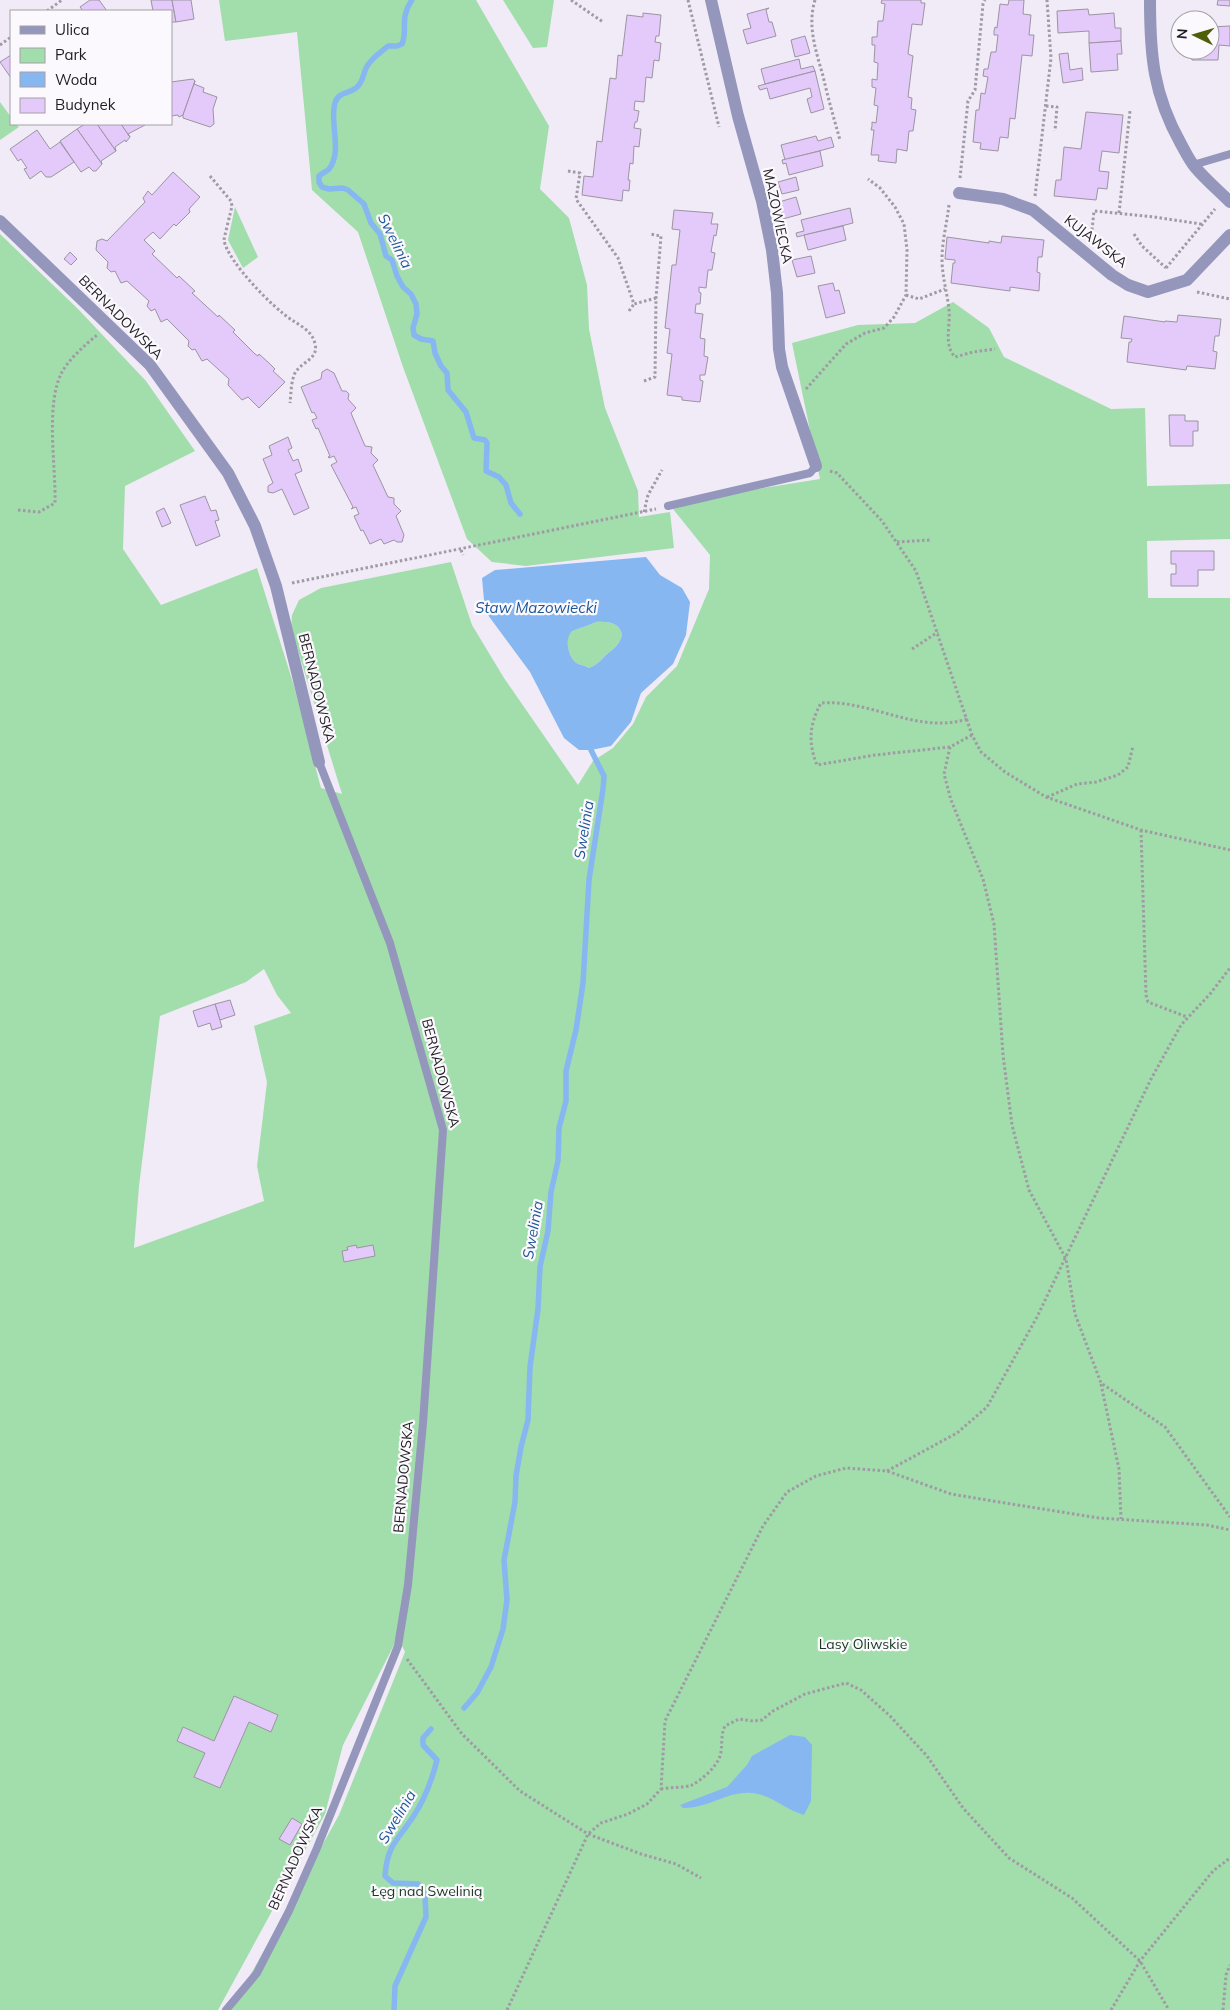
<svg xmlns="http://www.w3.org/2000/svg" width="1230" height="2010" font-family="Mulish,sans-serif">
	<rect width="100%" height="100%" fill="#f1eaf7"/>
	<g fill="#a2ddac" fill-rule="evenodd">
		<polygon points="219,0 476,0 549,126 540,189 569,218 587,285 589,329 605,408 638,491 639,517 670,512 674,548 526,566 492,562 467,539 403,367 358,232 312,190 297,32 225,41"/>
		<polygon points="503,0 554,0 547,47 533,48"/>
		<polygon points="0,102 11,117 11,124 16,124 19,127 0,140"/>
		<polygon points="235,207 258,257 243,268 228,240"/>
		<path d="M0,234L78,309L146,381L195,451L125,486L123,549L161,605L257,568L294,686L321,788L342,794L291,628L292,615L299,600L321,588L451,562L472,625L504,678L578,785L593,761L613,748L633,724L646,697L677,666L709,589L710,555L673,509L727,494L820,479L792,343L858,325L915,323L953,302L989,328L1004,357L1111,409L1145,408L1147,486L1230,484V539L1147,541L1148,598H1230V2010H231L339,1815L405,1652L398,1637L343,1745L325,1814L218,2010H0ZM264,969L277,995L291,1013L254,1026L267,1082L257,1166L264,1201L134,1248L139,1186L160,1016L246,982Z"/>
		<path d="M596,622C606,621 620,622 622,635C619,646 614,648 606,655C600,661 598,664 589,668C586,666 582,665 578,664C569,659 564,641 570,632C572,630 591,625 596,622Z"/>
	</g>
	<g fill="#87b7f1" fill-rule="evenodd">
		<path d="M646,557L660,575L682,588L690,602L686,635L673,664L641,693L631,722L611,746L591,750H579L564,738L530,672L485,611L482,578L495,570ZM596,622C606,621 620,622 622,635C619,646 614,648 606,655C600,661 598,664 589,668C586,666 582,665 578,664C569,659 564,641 571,632C572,630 591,625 596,622Z"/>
		<path d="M790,1735L805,1737L812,1745L811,1801L804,1815C785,1810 771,1794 751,1793C728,1791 707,1809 683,1808L680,1805L727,1787L747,1765L752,1756Z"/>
	</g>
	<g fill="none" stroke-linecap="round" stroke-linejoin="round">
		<g stroke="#87b7f1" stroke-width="5.5">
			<path d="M412,0C399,18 408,31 402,44L397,46H388C380,53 371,58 366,68C363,75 363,83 356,88C348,94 338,92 335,103C329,122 343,152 329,169C326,172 322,173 319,176V182L322,187L329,189L343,188L348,190L364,204L371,223L380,234L386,256L392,260L397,276L403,287L411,294L416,304L417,314L413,328L414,335L421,339L433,341L435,353L441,366L447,373L448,390L466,412L474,438L485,440L487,443L486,471L499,477L506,485L511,503L520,514"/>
			<polyline points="464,1708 477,1693 491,1667 503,1629 507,1600 504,1560 515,1502 516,1476 521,1447 528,1420 530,1367 538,1309 540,1267 548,1231 551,1192 558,1161 559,1128 566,1101 566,1071 576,1030 583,983 589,880 603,789 604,776 591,750"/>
			<path d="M394,2010L395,1986L426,1917L425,1895L418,1884L393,1883L385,1876C387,1845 398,1840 413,1817C425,1799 432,1780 437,1760L423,1745V1738L431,1729"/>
		</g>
	</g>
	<g fill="#e4c9fb" stroke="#9b95a1">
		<polygon points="90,0 99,0 107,11 83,11 80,7"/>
		<polygon points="151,0 172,0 176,22 171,22 171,11 153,11"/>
		<polygon points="172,0 191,0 194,19 176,22"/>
		<polygon points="882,0 921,0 921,3 925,3 922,25 912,24 908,54 913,56 908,97 912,98 911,109 916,110 913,131 909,131 907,151 897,149 896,163 878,161 879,155 871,155 874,130 871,130 872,126 872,122 876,123 878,106 874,105 876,88 872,87 872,79 877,80 878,63 874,62 875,45 872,45 872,37 877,37 878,21 883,21 885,4 881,3"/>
		<polygon points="1009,0 1024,0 1023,14 1031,15 1029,35 1034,35 1032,56 1022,55 1015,119 1010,118 1008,138 1000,137 998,151 980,149 981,143 973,142 976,110 979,110 981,93 985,94 988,77 983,76 984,69 988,69 991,52 996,52 998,35 994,35 994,31 995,27 997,28 1000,4 1008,5"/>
		<polygon points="1218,0 1230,0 1230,6 1217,5"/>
		<polygon points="769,8 766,10 769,22 772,22 776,36 747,44 743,30 751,28 747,14"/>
		<polygon points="1088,9 1089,15 1114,13 1115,28 1121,28 1121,41 1089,43 1089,31 1058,33 1057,11"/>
		<polygon points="643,13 661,15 659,36 656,36 655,42 661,43 659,61 654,60 652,78 646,77 644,102 635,101 634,110 639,111 637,122 635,122 634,128 641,129 639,147 634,146 633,164 630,163 628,180 630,180 629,191 623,190 622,201 582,195 584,176 593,177 597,141 602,142 610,78 616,79 618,55 622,56 627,15 643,17"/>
		<polygon points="1230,26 1230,46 1219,45 1218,60 1192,60 1189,50 1210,50 1210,27"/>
		<polygon points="805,36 810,53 795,57 791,40"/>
		<polygon points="1121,41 1122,54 1117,54 1118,70 1091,72 1089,43"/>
		<polygon points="1068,53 1070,70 1082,68 1083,80 1063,83 1059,54"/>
		<polygon points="11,55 11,78 0,62"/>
		<polygon points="799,59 801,69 813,66 815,71 765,84 761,69"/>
		<polygon points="815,71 824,109 811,113 807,99 812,97 810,88 770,99 767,88 760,90 758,86"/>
		<polygon points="193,79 195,81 183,115 179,117 178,115 171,116 171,82"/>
		<polygon points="195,81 194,84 204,88 203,92 217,97 213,109 214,124 210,127 183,118 183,115"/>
		<polygon points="1086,112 1123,115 1119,153 1102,151 1099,171 1109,172 1107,189 1098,188 1096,200 1054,196 1056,180 1061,180 1064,147 1081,149"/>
		<polygon points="85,124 97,124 116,151 101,161 102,164 77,129"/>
		<polygon points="97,124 121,124 130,137 126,142 125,140 115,147 116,151"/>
		<polygon points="121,124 144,124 145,125 128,134 130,137"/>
		<polygon points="77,129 102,164 96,171 93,171 89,167 81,172 60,141"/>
		<polygon points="37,130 50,149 60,142 74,162 51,177 46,177 41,171 30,179 24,169 27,168 21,159 18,161 10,149"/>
		<polygon points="816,136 818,141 831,137 834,147 785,160 781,145"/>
		<polygon points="820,151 823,166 789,175 786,163 783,164 782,160"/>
		<polygon points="173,172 200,197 189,209 190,212 176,226 174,224 160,239 153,232 144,240 155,251 152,254 177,278 179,276 195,291 192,293 218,317 219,315 235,330 233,332 255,354 258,356 259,354 269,363 275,369 273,371 285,382 259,408 248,397 242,400 228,385 229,379 207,359 202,361 195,349 192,350 188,346 189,341 167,319 161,322 155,309 151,311 147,306 149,301 127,281 121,283 115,271 111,272 107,268 108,262 96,250 97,241 102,239 107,241 145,202 143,198 148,191 152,195"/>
		<polygon points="796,177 799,190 782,194 778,182"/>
		<polygon points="796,197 801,214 783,219 779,202"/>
		<polygon points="850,208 853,223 797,237 796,233 804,231 801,220"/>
		<polygon points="674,210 713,213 711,224 718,224 716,236 714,235 711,252 715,253 712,270 708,270 706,288 699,287 699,292 701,293 700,304 696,304 695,313 703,314 700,338 705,339 704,356 708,357 705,375 700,375 700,380 703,381 700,402 682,400 682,397 667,395 672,354 667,353 670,329 665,328 672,265 676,265 680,230 672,229"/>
		<polygon points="843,226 846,240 808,250 804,235"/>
		<polygon points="1002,236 1044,240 1042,257 1038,257 1037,272 1040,273 1039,291 1010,287 1010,291 951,283 953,263 955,263 955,260 945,259 947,237 989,243 989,241 1001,243"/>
		<polygon points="70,252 77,259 71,265 64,259"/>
		<polygon points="811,256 815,273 797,277 792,260"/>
		<polygon points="833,283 835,291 839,290 845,313 826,318 818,286"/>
		<polygon points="1178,315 1221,319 1219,336 1215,336 1213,351 1217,352 1215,369 1187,366 1186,370 1127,362 1129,342 1131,342 1132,339 1121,338 1124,316 1165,322 1165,321 1177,322"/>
		<polygon points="327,369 334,373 342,391 346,391 349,394 348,399 356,408 351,413 365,446 372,447 371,453 378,460 373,465 388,497 394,498 394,504 401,511 396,516 404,535 402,542 397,542 394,540 384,544 381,539 370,544 363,530 361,531 354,516 359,514 356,507 351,509 353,507 331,465 337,462 334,456 329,458 328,457 330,456 318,428 316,429 312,420 317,418 314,412 312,413 301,387 321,379 322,372"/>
		<polygon points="1169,415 1185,415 1185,421 1198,421 1198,431 1193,431 1193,446 1170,446"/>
		<polygon points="288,437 292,448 288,450 293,461 298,459 302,471 295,474 309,508 294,515 282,489 273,493 268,492 268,486 273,483 263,459 272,455 269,446"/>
		<polygon points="205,496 211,511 216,510 219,520 215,521 220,536 196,546 180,505"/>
		<polygon points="164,508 171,523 162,527 156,512"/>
		<polygon points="1171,551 1214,551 1214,570 1198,570 1198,586 1171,586 1171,574 1176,574 1176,564 1171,564"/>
		<polygon points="230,1000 235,1015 220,1020 215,1004"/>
		<polygon points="215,1004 222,1027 212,1030 210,1023 198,1027 193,1011"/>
		<polygon points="356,1245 357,1248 373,1245 375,1256 344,1262 342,1251 348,1250 347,1247"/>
		<polygon points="234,1696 278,1715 271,1732 249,1722 220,1788 194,1777 205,1753 177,1741 183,1727 214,1741"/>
		<polygon points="292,1818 302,1824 290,1845 279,1839"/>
	</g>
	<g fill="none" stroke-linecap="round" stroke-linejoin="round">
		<g stroke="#a09aa4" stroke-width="3" stroke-dasharray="2.5 2.5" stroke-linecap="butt">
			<polyline points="571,0 603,22"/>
			<polyline points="688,0 719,127"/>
			<path d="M815,0C807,26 816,51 823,76C828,98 834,119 840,140"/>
			<polyline points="47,11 62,0"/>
			<polyline points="0,45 11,37"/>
			<polyline points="1046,106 1057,107 1055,131"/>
			<polyline points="568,171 580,173 576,199 618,258 634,304 656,298"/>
			<path d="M210,176L231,201L232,206C231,211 224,238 224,240C227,261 274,309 292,320C301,326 313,332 315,344C319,359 301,362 295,373C291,381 291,394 290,403"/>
			<polyline points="960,178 968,101 975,90 983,4 985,0"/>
			<polyline points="1035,196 1051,58 1047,0"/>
			<path d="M949,205C947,223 942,241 942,259C942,276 947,292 949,309C951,325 943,344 955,357L973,352L995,349"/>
			<polyline points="1119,213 1130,111"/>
			<polyline points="1092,230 1094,211 1154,217 1201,224"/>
			<polyline points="1134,234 1142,246 1166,268"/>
			<polyline points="1166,268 1215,209"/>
			<polyline points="1197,292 1230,299"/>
			<polyline points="906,295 919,299 945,289"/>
			<polyline points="629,311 634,304"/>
			<polyline points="644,381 655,377 656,298 661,236 650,234"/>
			<polyline points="806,389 846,344 865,333 884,328 894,317 906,295 907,250 904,224 895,207 880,188 868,179"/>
			<polyline points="830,471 837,473 882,521 916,571 972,735 981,752 1005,772 1046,797 1141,830 1230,850"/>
			<path d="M18,510L39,512L55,503C56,466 45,404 62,372C70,358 85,345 97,335"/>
			<polyline points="644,512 648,495 662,470"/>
			<polyline points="897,542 930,540"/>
			<polyline points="461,550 463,555"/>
			<polyline points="292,583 656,509"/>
			<polyline points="912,649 938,632"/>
			<polyline points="972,735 950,747 944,774 951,800 983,879 994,924 1003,1055 1012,1125 1029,1190 1066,1259 1075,1314 1101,1383 1165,1427 1230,1517"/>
			<path d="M950,747L875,755L817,765C808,743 809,725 821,703C870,699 918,735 967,719"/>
			<polyline points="1047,797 1077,784 1096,782 1118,775 1128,767 1133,746"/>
			<polyline points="1141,830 1146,995 1148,1002 1187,1017"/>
			<polyline points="1101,1384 1119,1469 1121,1519"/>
			<polyline points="887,1471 957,1433 987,1407 1037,1317 1151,1079 1181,1025 1210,994 1230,968"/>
			<polyline points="407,1659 462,1734 520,1791 588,1834 641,1854 676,1864 701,1878"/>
			<path d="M661,1789C670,1787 684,1788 692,1785C702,1780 717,1766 720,1756C723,1746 720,1736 725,1726L739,1719L753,1721L762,1720L773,1711L805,1694L846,1683L861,1690L890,1716L927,1756L963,1808L1009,1858L1072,1898L1140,1961L1169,2010"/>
			<polyline points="507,2010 588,1834 601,1823 628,1814 647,1804 661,1789 665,1721 763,1526 787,1492 816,1476 846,1468 887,1471 951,1494 1005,1503 1099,1518 1207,1525 1230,1530"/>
			<polyline points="1111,2010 1140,1961 1213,1871 1230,1858"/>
			<polyline points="1223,2010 1226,1975 1230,1965"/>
		</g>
		<g stroke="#9496bc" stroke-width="8">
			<polyline points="1193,165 1230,154"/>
			<polyline points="668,506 810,473 816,466"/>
			<polyline points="226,2010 257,1973 289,1911 317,1848 398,1646 408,1585 423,1423 443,1130 390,943 319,762"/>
		</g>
		<g stroke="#9496bc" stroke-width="12">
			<polyline points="711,0 738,116 762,201 772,250 777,293 779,349 782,367 816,466"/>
			<path d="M1150,0C1150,55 1153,94 1181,144C1185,151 1189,160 1195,167C1205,179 1218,190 1230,202"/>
			<polyline points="959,193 1003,199 1033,210 1112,275 1128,285 1148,292 1187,280 1230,235"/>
			<polyline points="0,221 150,365 228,473 255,526 276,586 319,762"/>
		</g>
	</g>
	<g text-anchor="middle" stroke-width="4.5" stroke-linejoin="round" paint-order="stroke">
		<g font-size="14" fill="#201d22" stroke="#fcf9fe">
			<text transform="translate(778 216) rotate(78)" y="5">MAZOWIECKA</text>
			<text transform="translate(1096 241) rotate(38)" y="5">KUJAWSKA</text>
			<text transform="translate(121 317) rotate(45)" y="5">BERNADOWSKA</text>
			<text transform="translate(317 688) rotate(76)" y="5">BERNADOWSKA</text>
			<text transform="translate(441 1073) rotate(75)" y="5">BERNADOWSKA</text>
			<text transform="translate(403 1477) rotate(-85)" y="5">BERNADOWSKA</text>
			<text transform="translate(295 1858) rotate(-66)" y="5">BERNADOWSKA</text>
		</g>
		<g font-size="14" fill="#18391f" stroke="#fcf9fe">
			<text x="863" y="1649">Lasy Oliwskie</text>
			<text x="427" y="1896">Łęg nad Swelinią</text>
		</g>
		<g font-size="15" font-style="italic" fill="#1b5697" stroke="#fcf9fe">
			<text transform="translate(395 241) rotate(64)" y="5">Swelinia</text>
			<text x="536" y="613">Staw Mazowiecki</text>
			<text transform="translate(584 830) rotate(-81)" y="5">Swelinia</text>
			<text transform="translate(533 1230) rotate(-80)" y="5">Swelinia</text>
			<text transform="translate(397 1817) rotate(-59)" y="5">Swelinia</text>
		</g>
	</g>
	<rect x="10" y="10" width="162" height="115" fill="#fcf9fe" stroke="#a4a1a6"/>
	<rect x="20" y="26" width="25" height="8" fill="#9496bc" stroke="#a4a1a6"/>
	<text x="55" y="35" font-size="15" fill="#201d22">Ulica</text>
	<rect x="20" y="48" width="25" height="15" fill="#a2ddac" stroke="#a4a1a6"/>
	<text x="55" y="60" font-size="15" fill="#201d22">Park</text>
	<rect x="20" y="72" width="25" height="15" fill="#87b7f1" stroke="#a4a1a6"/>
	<text x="55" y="85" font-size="15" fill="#201d22">Woda</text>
	<rect x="20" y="98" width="25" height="15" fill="#e4c9fb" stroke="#a4a1a6"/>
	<text x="55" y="110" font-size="15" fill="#201d22">Budynek</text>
	<g transform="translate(1195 35) rotate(275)"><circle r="24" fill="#fcf9fe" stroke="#a4a1a6"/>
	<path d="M0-4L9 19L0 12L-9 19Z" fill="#4d6008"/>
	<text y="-8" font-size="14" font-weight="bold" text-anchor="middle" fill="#201d22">N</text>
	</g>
</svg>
